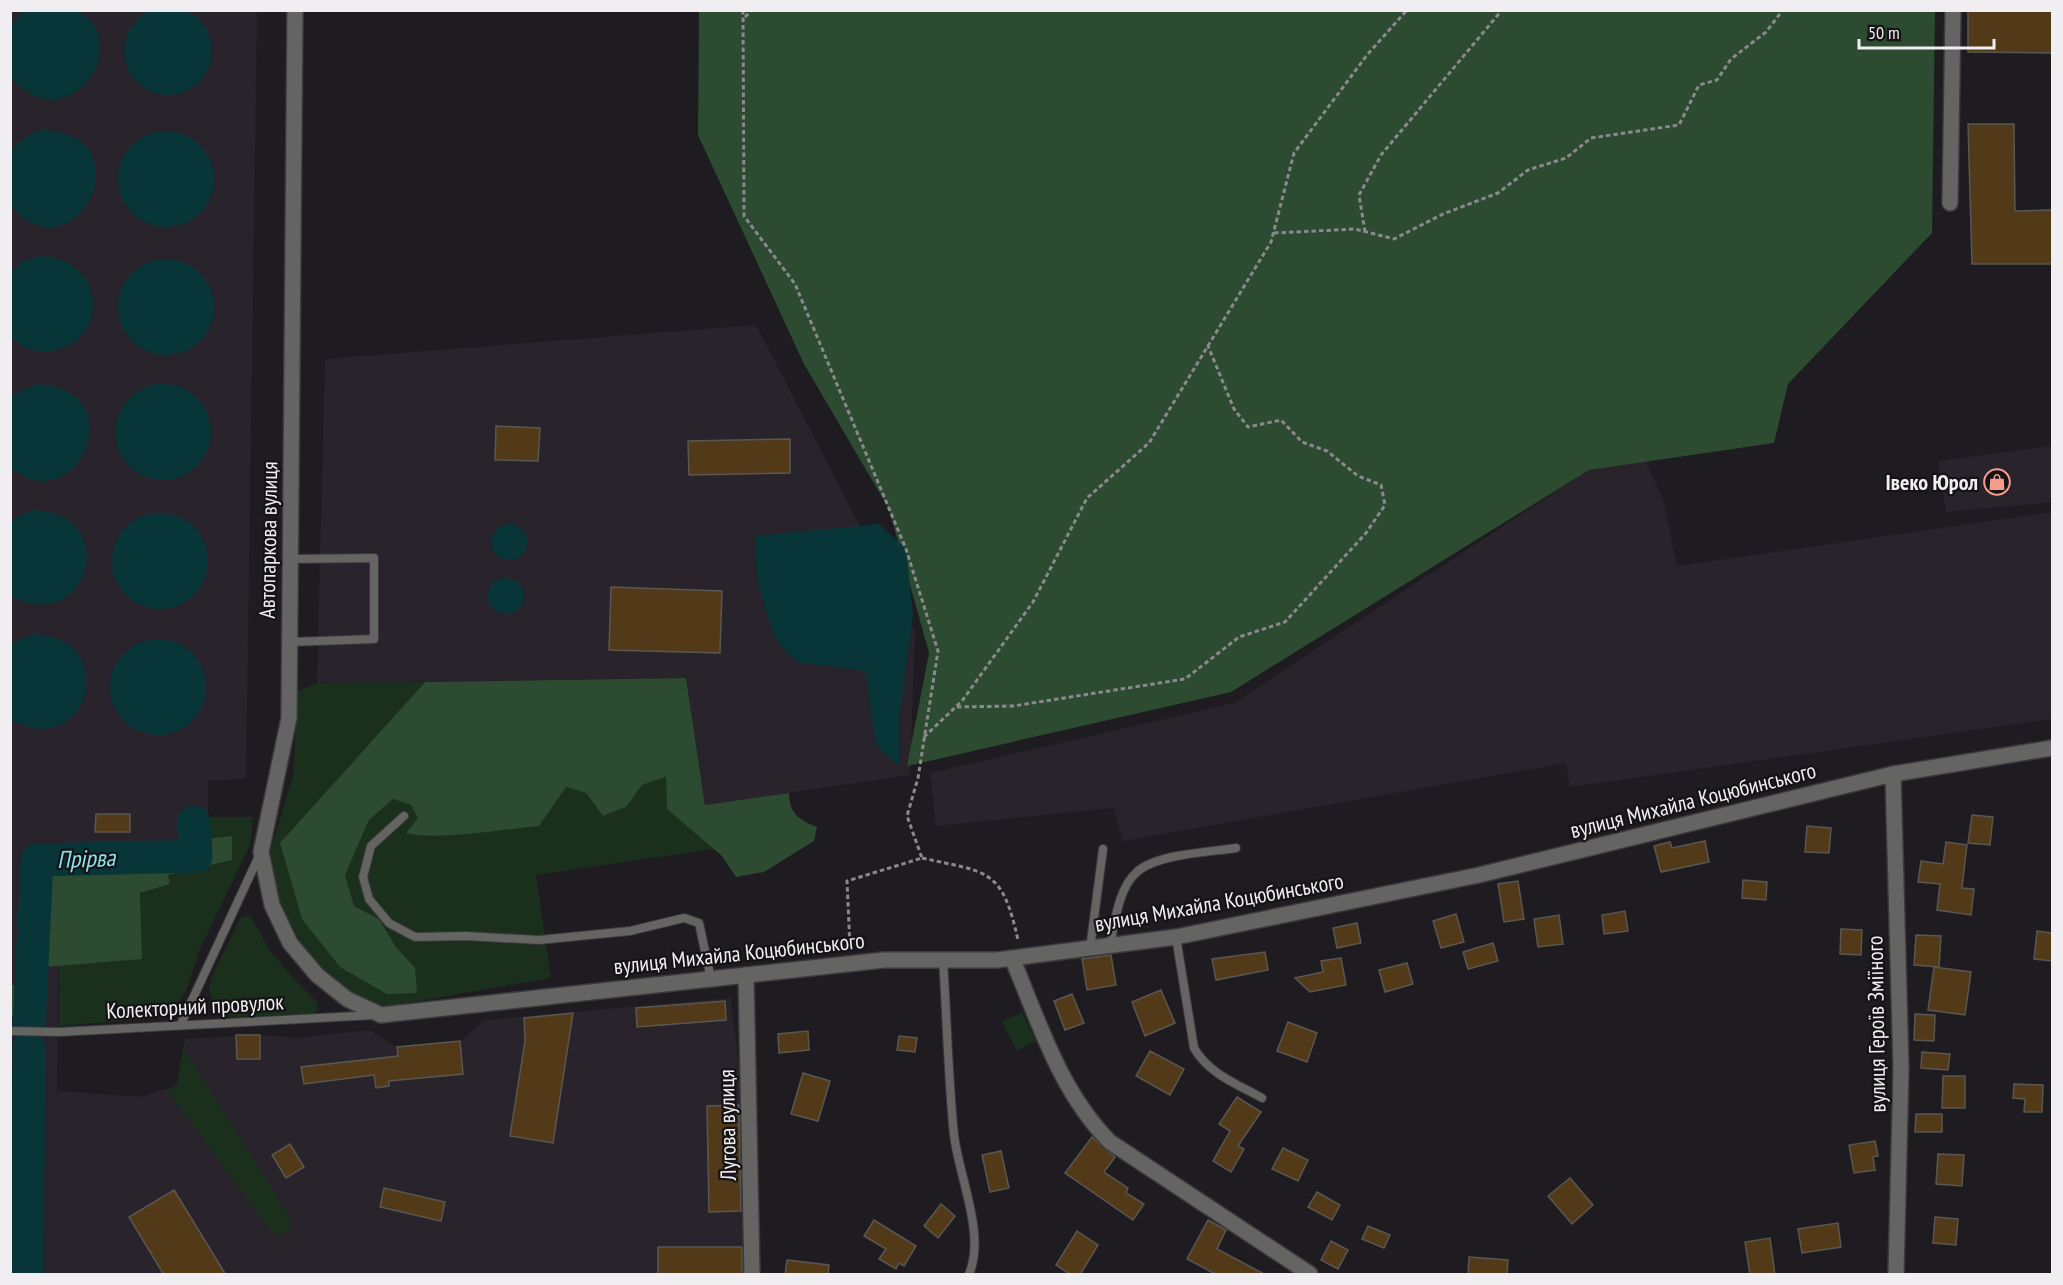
<svg xmlns="http://www.w3.org/2000/svg" width="2063" height="1285" font-family="'PT Sans Narrow',sans-serif">
	<rect width="100%" height="100%" fill="#1e1c20"/>
	<g fill="#29232c">
		<polygon points="10,11 257,11 246,778 208,781 208,846 59,853 57,1091 140,1097 176,1086 185,1039 260,1035 297,1038 369,1030 397,1047 460,1041 484,1020 731,998 743,1105 742,1274 11,1274"/>
		<polygon points="756,325 915,632 910,775 705,805 686,678 317,683 325,359"/>
		<polygon points="2052,446 2052,502 1946,512 1938,461"/>
		<polygon points="1640,450 1663,499 1677,566 2052,512 2052,719 1570,787 1566,763 1123,841 1113,808 936,826 930,773 1234,703 1602,461"/>
	</g>
	<g fill="#1b2f1d">
		<polygon points="425,682 280,843 415,968 396,947 379,919 354,906 345,875 369,820 393,799 411,805 419,818 406,833 538,826 566,786 586,793 603,816 626,807 642,785 666,777 700,836 714,849 536,875 551,978 384,1007 336,984 308,955 280,905 270,853 293,775 298,691 317,683"/>
		<polygon points="208,817 253,817 250,845 199,951 186,991 167,1017 59,1026 59,852 207,846"/>
		<polygon points="250,915 269,949 293,978 317,1002 318,1009 314,1014 230,1017 215,1008 209,990 212,976 241,917"/>
		<polygon points="1022,1012 1036,1041 1017,1051 1002,1022"/>
		<polygon points="183,1047 288,1214 291,1224 287,1232 279,1235 270,1230 166,1089 177,1086"/>
	</g>
	<g fill="#2c4b30">
		<polygon points="699,11 1935,11 1932,233 1788,384 1774,443 1589,470 1231,692 907,766 929,653 889,509 804,364 698,135"/>
		<path d="M686,678L705,805L789,793C789,813 799,820 817,827L814,841L764,872L736,877L722,856L667,809L666,777L642,785L626,807L603,816L586,793L566,787L539,826C505,829 436,841 406,833L418,818L411,805L393,799L369,820L345,875L354,906L379,919L396,947L415,968L417,993L387,994L340,967L302,919L280,843L425,682Z"/>
		<polygon points="232,836 232,860 168,875 170,884 140,893 142,959 45,967 41,1017 12,1016 11,985 26,985 27,961 17,962 24,860"/>
	</g>
	<g fill="#073538">
		<circle cx="168" cy="51" r="44"/>
		<path d="M24,11C36,10 70,7 79,12C135,43 70,142 11,78V25Z"/>
		<path d="M42,130C149,134 75,281 11,206V150L26,136Z"/>
		<circle cx="166" cy="179" r="48"/>
		<path d="M39,256C110,258 109,347 48,351C34,352 20,347 11,336V272L23,261Z"/>
		<circle cx="166" cy="307" r="48"/>
		<path d="M36,384C137,389 76,522 11,468V396Z"/>
		<circle cx="163" cy="432" r="48"/>
		<path d="M33,510C123,513 89,638 11,596V520Z"/>
		<circle cx="160" cy="561" r="48"/>
		<polygon points="879,524 906,549 913,615 899,717 900,767 876,745 865,671 796,662 774,637 757,580 755,536"/>
		<circle cx="509" cy="542" r="18"/>
		<circle cx="506" cy="596" r="18"/>
		<path d="M33,634C124,638 87,763 11,720V644Z"/>
		<circle cx="158" cy="687" r="48"/>
	</g>
	<g fill="none" stroke-linecap="round" stroke-linejoin="round">
		<g stroke="#073538" stroke-width="33">
			<polyline points="29,1027 37,860 196,856 194,822"/>
			<polyline points="27,1274 29,1048"/>
		</g>
	</g>
	<g fill="#523a19" stroke="#5a5752" stroke-width="1.5">
		<polygon points="1968,10 2052,10 2052,53 1968,52"/>
		<polygon points="1968,124 2014,124 2015,211 2052,210 2052,264 1972,264"/>
		<polygon points="496,426 540,428 538,461 495,460"/>
		<polygon points="790,439 790,473 689,475 688,441"/>
		<polygon points="611,587 722,591 720,653 609,650"/>
		<polygon points="96,814 130,814 130,832 95,832"/>
		<polygon points="1972,815 1993,817 1990,845 1968,843"/>
		<polygon points="1807,826 1831,828 1829,853 1805,852"/>
		<polygon points="1705,841 1709,862 1661,872 1654,846 1670,842 1672,848"/>
		<polygon points="1946,842 1967,845 1962,888 1974,889 1971,915 1937,910 1940,884 1918,882 1921,861 1943,864"/>
		<polygon points="1743,880 1767,882 1766,900 1742,898"/>
		<polygon points="1518,881 1524,919 1504,922 1498,884"/>
		<polygon points="1625,911 1628,931 1604,934 1602,915"/>
		<polygon points="1456,914 1464,942 1441,948 1433,921"/>
		<polygon points="1559,915 1563,944 1538,947 1534,919"/>
		<polygon points="1357,923 1361,943 1337,948 1333,928"/>
		<polygon points="1841,929 1862,930 1861,955 1840,954"/>
		<polygon points="2037,931 2052,933 2052,961 2034,959"/>
		<polygon points="1916,935 1941,936 1939,967 1914,965"/>
		<polygon points="1493,943 1498,961 1468,969 1463,952"/>
		<polygon points="1265,952 1268,970 1216,980 1212,959"/>
		<polygon points="1111,955 1116,985 1087,990 1082,959"/>
		<polygon points="1341,958 1346,985 1310,992 1295,978 1323,972 1321,961"/>
		<polygon points="1407,963 1413,984 1385,992 1379,970"/>
		<polygon points="1934,967 1971,972 1965,1015 1928,1010"/>
		<polygon points="1161,990 1175,1023 1145,1036 1132,1002"/>
		<polygon points="1072,994 1084,1023 1065,1030 1054,1001"/>
		<polygon points="725,1001 726,1020 637,1027 636,1008"/>
		<polygon points="573,1013 553,1143 510,1136 525,1041 524,1018"/>
		<polygon points="1915,1014 1935,1015 1934,1041 1914,1040"/>
		<polygon points="1288,1022 1317,1033 1307,1062 1277,1051"/>
		<polygon points="808,1031 809,1050 779,1053 778,1034"/>
		<polygon points="236,1035 260,1035 260,1059 237,1059"/>
		<polygon points="899,1036 917,1038 915,1052 897,1050"/>
		<polygon points="460,1041 463,1074 389,1081 389,1086 376,1088 374,1075 304,1084 301,1067 398,1056 397,1047"/>
		<polygon points="1150,1051 1184,1069 1170,1095 1136,1076"/>
		<polygon points="1922,1052 1950,1054 1948,1070 1921,1068"/>
		<polygon points="803,1073 830,1081 818,1121 791,1114"/>
		<polygon points="1943,1076 1965,1076 1965,1108 1942,1108"/>
		<polygon points="2014,1084 2043,1085 2042,1112 2024,1112 2025,1099 2013,1098"/>
		<polygon points="1237,1097 1261,1112 1238,1146 1244,1149 1231,1172 1213,1161 1230,1131 1219,1124"/>
		<polygon points="739,1105 741,1211 709,1212 707,1106"/>
		<polygon points="1916,1114 1942,1114 1942,1132 1915,1132"/>
		<polygon points="1092,1137 1115,1157 1104,1172 1128,1188 1126,1193 1144,1204 1133,1220 1065,1173"/>
		<polygon points="1875,1141 1878,1156 1873,1157 1875,1170 1854,1173 1849,1145"/>
		<polygon points="290,1144 304,1167 286,1178 272,1155"/>
		<polygon points="1283,1148 1308,1160 1298,1181 1272,1169"/>
		<polygon points="1001,1151 1009,1188 990,1192 982,1155"/>
		<polygon points="1938,1154 1964,1155 1962,1186 1936,1184"/>
		<polygon points="1570,1178 1593,1205 1572,1224 1548,1196"/>
		<polygon points="384,1188 445,1202 441,1221 380,1207"/>
		<polygon points="174,1190 226,1275 164,1275 129,1217"/>
		<polygon points="1317,1192 1340,1205 1332,1220 1308,1207"/>
		<polygon points="941,1204 955,1216 938,1238 924,1226"/>
		<polygon points="1935,1217 1958,1219 1956,1245 1933,1243"/>
		<polygon points="874,1220 916,1246 904,1266 899,1263 896,1269 879,1259 886,1249 864,1236"/>
		<polygon points="1208,1220 1226,1230 1217,1249 1266,1275 1217,1275 1187,1259"/>
		<polygon points="1838,1223 1841,1247 1802,1253 1798,1229"/>
		<polygon points="1368,1226 1390,1235 1384,1248 1362,1239"/>
		<polygon points="1077,1231 1098,1245 1080,1275 1071,1275 1056,1265"/>
		<polygon points="1770,1238 1775,1275 1750,1275 1745,1242"/>
		<polygon points="1331,1241 1348,1250 1338,1269 1321,1260"/>
		<rect x="658" y="1247" width="84" height="28"/>
		<polygon points="1469,1257 1508,1260 1507,1275 1468,1275"/>
		<polygon points="787,1260 829,1265 828,1275 785,1275"/>
	</g>
	<g fill="none" stroke-linecap="round" stroke-linejoin="round">
		<g stroke="#3b393d" stroke-width="10">
			<g id="service">
				<polyline points="290,642 374,639 374,558 291,559"/>
				<polyline points="404,816 371,846 363,877 369,899 389,923 415,937 466,936 539,940 630,931 684,918 699,923 711,979"/>
				<path d="M1176,937L1194,1048C1209,1074 1237,1084 1262,1098"/>
				<path d="M1110,945C1115,923 1118,888 1137,872C1156,854 1210,852 1236,848"/>
				<polyline points="1090,949 1103,849"/>
				<path d="M943,960C947,1018 948,1077 954,1135C959,1177 986,1235 969,1274"/>
				<polyline points="181,1024 259,856"/>
				<polyline points="10,1031 59,1032 375,1015"/>
			</g>
		</g>
		<g stroke="#3b393d" stroke-width="18">
			<g id="minor">
				<polyline points="295,10 289,718 261,852 272,905 290,943 317,975 347,999 381,1015 884,960 997,960 1176,937 1479,875 1893,774 2052,748"/>
				<polyline points="1950,203 1953,10"/>
				<polyline points="1893,774 1901,1069 1896,1274"/>
				<path d="M1012,958C1039,1022 1060,1092 1110,1142L1310,1274"/>
				<polyline points="746,975 752,1274"/>
			</g>
		</g>
		<g stroke="#8b898d" stroke-width="3" stroke-dasharray="4.5 3" stroke-linecap="butt">
			<polyline points="743,10 744,216 795,284 906,549 938,651 918,778 907,816 922,858 847,881 850,947"/>
			<polyline points="745,17 752,10"/>
			<polyline points="1365,232 1359,195 1381,155 1502,10"/>
			<polyline points="1274,233 1355,229 1394,239 1443,214 1498,193 1528,170 1566,158 1591,138 1679,125 1699,85 1717,80 1731,59 1766,32 1783,10"/>
			<polyline points="957,707 1013,706 1185,679 1239,637 1285,622 1366,533 1385,505 1381,485 1358,476 1327,451 1302,442 1281,420 1248,427 1234,409 1208,346"/>
			<polyline points="924,737 962,701 1033,602 1087,498 1149,443 1271,242 1294,153 1367,55 1407,10"/>
			<path d="M922,858C989,873 1002,868 1018,940"/>
		</g>
		<use href="#service" stroke="#646462" stroke-width="8"/>
		<use href="#minor" stroke="#646462" stroke-width="15"/>
	</g>
	<defs>
		<g id="shop-ring" transform="scale(1.35)"><circle r="9.5" fill="#151316" stroke="#f49d8b" stroke-width="1.5"/><path d="M-5-2.5h2.3a2.7 3.5 0 0 1 5.4 0H5L5.5 6h-11ZM-1.5-2.5h3a1.5 2.3 0 0 0-3 0Z" fill="#f49d8b"/></g>
	</defs>
	<g fill-rule="evenodd">
		<use href="#shop-ring" x="1997" y="482"/>
	</g>
	<g text-anchor="middle" stroke-width="4.5" stroke-linejoin="round" paint-order="stroke">
		<g font-size="22" font-weight="bold" fill="#f0eef1" stroke="#151316" text-anchor="end">
			<text x="1978" y="490">Івеко Юрол</text>
		</g>
		<g font-size="22" fill="#f0eef1" stroke="#151316">
			<text transform="translate(268 540) rotate(-89)" y="8">Автопаркова вулиця</text>
			<text transform="translate(1693 800) rotate(-14)" y="8">вулиця Михайла Коцюбинського</text>
			<text transform="translate(1219 902) rotate(-10)" y="8">вулиця Михайла Коцюбинського</text>
			<text transform="translate(739 953) rotate(-6)" y="8">вулиця Михайла Коцюбинського</text>
			<text transform="translate(195 1006) rotate(-3)" y="8">Колекторний провулок</text>
			<text transform="translate(1876 1024) rotate(-91)" y="8">вулиця Героїв Зміїного</text>
			<text transform="translate(727 1125) rotate(-91)" y="8">Лугова вулиця</text>
		</g>
		<g font-size="24" font-style="italic" fill="#89e5eb" stroke="#151316">
			<text transform="translate(86 859) rotate(-2)" y="8">Прірва</text>
		</g>
	</g>
	<rect width="2063" height="1285" fill="none" stroke="#f0eef1" stroke-width="24"/>
	<path d="M1859 39v9h135v-9" fill="none" stroke="#f0eef1" stroke-width="3"/>
	<text x="1868" y="39" font-size="18" fill="#f0eef1" stroke="#151316" stroke-width="4.5" paint-order="stroke">50 m</text>
</svg>
